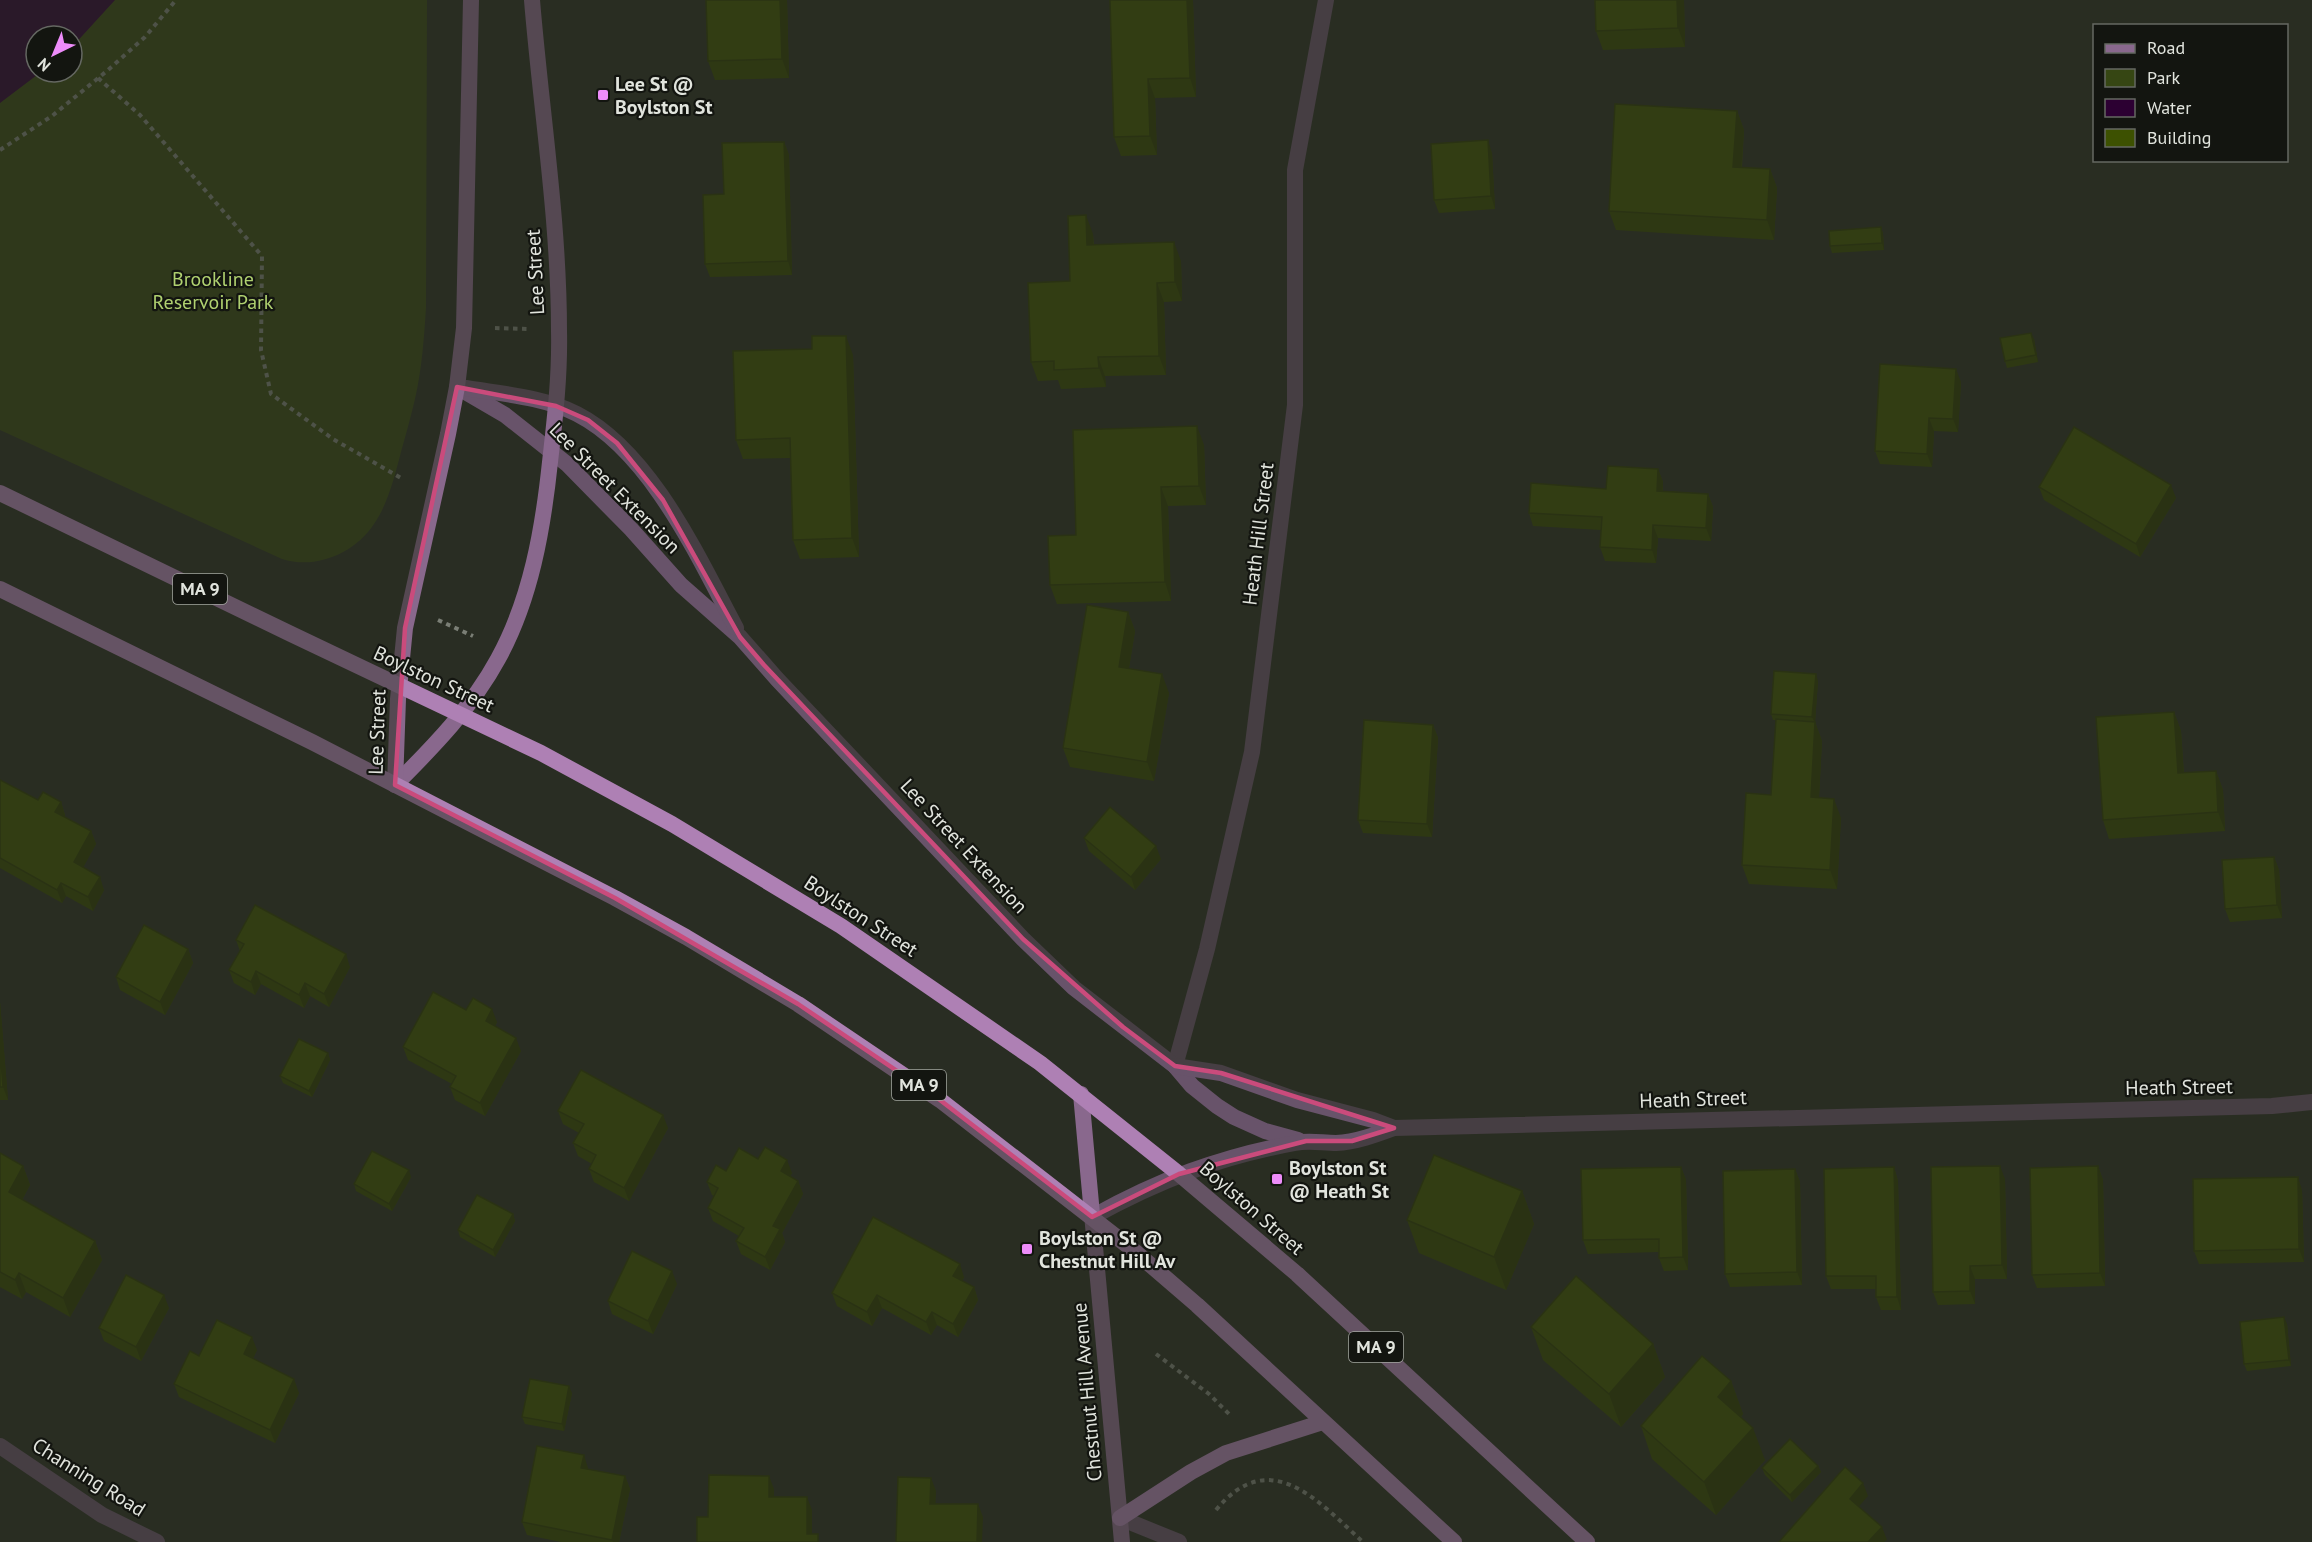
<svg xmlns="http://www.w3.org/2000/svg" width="2312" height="1542" font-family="'PT Sans',sans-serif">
	<rect width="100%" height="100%" fill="#292d23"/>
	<path fill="#364613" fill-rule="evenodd" d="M0,0H427L426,308C424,338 422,369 415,399C411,416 406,434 401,452C395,475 388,504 374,524C355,553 316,570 282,559L0,430ZM36,36H72V72H36Z"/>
	<polygon fill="#2c0032" points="0,0 115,0 72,47 72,36 36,36 36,72 41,72 0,103"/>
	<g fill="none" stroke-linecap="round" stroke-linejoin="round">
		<g stroke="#7a7e75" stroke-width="4" stroke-dasharray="4.5 4.5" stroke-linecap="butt">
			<polyline points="98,78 140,115 262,256 261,350 271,394 333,439 401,478"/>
			<polyline points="0,150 52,116 108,70 145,37 176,0"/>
			<polyline points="495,328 527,329"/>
			<polyline points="438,620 473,636"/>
			<polyline points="1156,1354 1209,1394 1232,1417"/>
			<path d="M1216,1510C1270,1444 1319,1502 1363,1542"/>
		</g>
		<g stroke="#68536a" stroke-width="16">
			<polyline points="1175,1066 1207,949 1252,752 1295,405 1295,170 1326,0"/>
			<polyline points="0,1446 102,1515 157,1542"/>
		</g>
		<g stroke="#68536a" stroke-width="16">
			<polyline points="457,387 505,415 567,464 631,529 681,585 740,637 777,679 969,882 1023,939 1074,988 1175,1066 1192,1086 1217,1106 1234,1117 1265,1131 1298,1140"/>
			<path d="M466,388C502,394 544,397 577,414C651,452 698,557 736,628"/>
			<polyline points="1175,1066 1221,1073 1297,1100 1373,1120 1394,1128"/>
			<path d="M1092,1217C1159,1180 1219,1157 1295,1143C1309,1140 1322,1143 1336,1143C1356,1142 1375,1135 1394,1128L2272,1106L2312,1102"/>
			<polyline points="1120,1518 1179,1542"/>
		</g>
		<g stroke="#89688d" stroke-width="16">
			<path d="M395,785C434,746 472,707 498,659C531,599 543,529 550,462C555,418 560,375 559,331C559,220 541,110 532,0"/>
			<polyline points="395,785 398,699 405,628 448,434 457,387 464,328 471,0"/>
			<polyline points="1081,1094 1122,1542"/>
		</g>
		<g stroke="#ae80b4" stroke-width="16">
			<polyline points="0,493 291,634 541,753 672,824 841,926 1040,1063 1179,1174 1297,1274 1587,1542"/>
			<polyline points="0,589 312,742 615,898 686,937 798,1004 940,1100 1132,1249 1197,1305 1454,1542"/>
			<polyline points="1120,1518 1191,1472 1226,1453 1323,1422"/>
		</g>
	</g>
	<g fill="#344601">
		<polygon points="787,0 789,78 715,80 708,61"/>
		<polygon points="1193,0 1196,97 1155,98 1157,155 1121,156 1114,137"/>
		<polygon points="1595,0 1684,0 1685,47 1603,50 1596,31"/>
		<polygon points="1737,111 1744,130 1742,167 1770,169 1777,188 1774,240 1616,230 1609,211"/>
		<polygon points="784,142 789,155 792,275 710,277 705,264"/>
		<polygon points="1492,153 1495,209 1439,213 1434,200"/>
		<polygon points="1881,227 1883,234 1884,250 1832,253 1830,246"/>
		<polygon points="1093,234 1094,245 1181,261 1182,301 1164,302 1166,375 1105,376 1106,387 1061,389 1058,380 1038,381 1031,362"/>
		<polygon points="2034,339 2038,362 2007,368 2005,361"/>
		<polygon points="853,355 859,557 800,559 793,540 791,458 743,459 736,440"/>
		<polygon points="1961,382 1958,432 1934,431 1932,467 1880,464 1875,451"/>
		<polygon points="1204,445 1206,505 1168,506 1171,601 1057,604 1050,585 1076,535"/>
		<polygon points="1658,469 1663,482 1663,491 1708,494 1713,507 1711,541 1658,538 1656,563 1605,561 1600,547 1601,530 1533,526 1529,513 1606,489"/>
		<polygon points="2039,487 2176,498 2140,557 2044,500"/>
		<polygon points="1128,612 1135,631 1129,668 1169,693 1154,781 1070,767 1063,748"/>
		<polygon points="1818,681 1815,722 1822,741 1819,798 1841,818 1837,889 1749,884 1742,865 1771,795 1776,720 1773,720 1771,714"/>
		<polygon points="2174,712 2181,731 2184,773 2216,771 2223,790 2225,831 2109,839 2103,820"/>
		<polygon points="1433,725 1438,738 1432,837 1363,833 1358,820"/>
		<polygon points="0,780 38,800 61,802 65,815 64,817 91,831 96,844 83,867 104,890 93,911 66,896 62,903 0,868"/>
		<polygon points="1084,838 1161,859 1135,890 1089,851"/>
		<polygon points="2274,857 2279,870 2282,918 2230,922 2225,909"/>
		<polygon points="236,940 350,967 329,1007 310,996 304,1008 261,984 255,995 234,983 229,970 240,951"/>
		<polygon points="188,949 193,963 165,1015 120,990 116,977"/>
		<polygon points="0,1002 8,1100 0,1100"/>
		<polygon points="466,1010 497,1022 495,1026 521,1051 485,1116 455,1100 450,1087 452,1084 408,1060 403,1047"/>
		<polygon points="328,1053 330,1060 312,1097 283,1083 280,1076"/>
		<polygon points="558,1111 668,1128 629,1201 594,1182 589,1169 592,1164 578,1156 573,1143 579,1133 563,1124"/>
		<polygon points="0,1153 23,1166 30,1185 22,1200 95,1241 102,1260 70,1317 26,1292 22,1299 0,1287"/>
		<polygon points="758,1159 792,1173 790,1176 798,1181 803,1194 782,1233 785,1242 770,1270 741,1254 736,1241 739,1236 713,1221 708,1208 714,1196 712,1195 707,1182 726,1171"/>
		<polygon points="2098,1166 2103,1180 2105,1286 2037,1288 2032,1275"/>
		<polygon points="1681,1167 1686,1180 1688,1270 1664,1271 1659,1258 1659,1252 1588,1254 1583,1240"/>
		<polygon points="1894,1167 1898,1181 1901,1310 1881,1310 1876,1297 1876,1289 1831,1289 1826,1276"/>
		<polygon points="1795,1169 1800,1182 1802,1285 1730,1287 1725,1274"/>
		<polygon points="411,1177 392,1211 356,1191 354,1184"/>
		<polygon points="2005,1179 2007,1279 1975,1279 1975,1304 1938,1305 1933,1292"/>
		<polygon points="2302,1190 2304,1262 2199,1264 2194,1251"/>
		<polygon points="1522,1191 1534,1224 1506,1290 1419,1253 1407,1220"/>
		<polygon points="513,1214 515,1221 495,1257 460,1237 458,1230"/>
		<polygon points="964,1277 962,1281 974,1287 978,1300 958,1337 937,1325 931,1335 882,1308 872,1326 837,1306 832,1293"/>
		<polygon points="677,1284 653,1334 612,1314 608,1301"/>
		<polygon points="169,1308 141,1361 104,1341 99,1328"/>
		<polygon points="2287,1324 2291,1366 2247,1371 2244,1364"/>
		<polygon points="1531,1327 1653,1344 1665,1377 1621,1427 1543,1360"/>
		<polygon points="257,1350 253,1358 299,1393 275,1443 179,1397 174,1384 199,1356"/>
		<polygon points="1731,1381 1743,1414 1741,1417 1765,1460 1716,1515 1652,1459 1641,1426"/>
		<polygon points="572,1393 564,1431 525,1424 522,1417"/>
		<polygon points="1818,1466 1821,1472 1792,1502 1765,1475 1762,1468"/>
		<polygon points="588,1468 588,1469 625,1476 630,1489 619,1542 561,1542 527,1535 522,1522"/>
	</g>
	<g fill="#2b3901">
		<polygon points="780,0 787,0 789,78 782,59"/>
		<polygon points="1187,0 1193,0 1196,97 1190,78"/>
		<polygon points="1677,0 1684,0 1685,47 1678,28"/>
		<polygon points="1148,79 1155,98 1157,155 1150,136"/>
		<polygon points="1737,111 1744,130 1740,186 1733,167"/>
		<polygon points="1488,140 1492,153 1495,209 1491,196"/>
		<polygon points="784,142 789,155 792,275 788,261"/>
		<polygon points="1770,169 1777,188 1774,240 1767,220"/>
		<polygon points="1086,215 1093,234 1094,264 1087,245"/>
		<polygon points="1881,227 1883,234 1884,250 1882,243"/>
		<polygon points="1174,242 1181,261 1182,301 1175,282"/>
		<polygon points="1157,283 1164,302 1166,375 1159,356"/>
		<polygon points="2031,333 2034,339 2038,362 2036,355"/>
		<polygon points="846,336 853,355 859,557 852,538"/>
		<polygon points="1098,357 1105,376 1106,387 1099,368"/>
		<polygon points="1956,369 1961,382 1958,432 1953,419"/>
		<polygon points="1929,418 1934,431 1932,467 1927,454"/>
		<polygon points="1197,426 1204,445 1206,505 1199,486"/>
		<polygon points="1658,469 1663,482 1662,504 1657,491"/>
		<polygon points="2171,485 2176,498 2140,557 2136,544"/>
		<polygon points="1161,487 1168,506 1171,601 1165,582"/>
		<polygon points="1708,494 1713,507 1711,541 1706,528"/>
		<polygon points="1653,525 1658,538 1656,563 1652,550"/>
		<polygon points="1128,612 1135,631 1126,686 1119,667"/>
		<polygon points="1162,674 1169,693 1154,781 1147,762"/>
		<polygon points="1816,674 1818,681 1815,723 1812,717"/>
		<polygon points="2174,712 2181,731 2185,792 2178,773"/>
		<polygon points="1815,722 1822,741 1818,816 1811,797"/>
		<polygon points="1433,725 1438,738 1432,837 1427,824"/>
		<polygon points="2216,771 2223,790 2225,831 2218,812"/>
		<polygon points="1834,799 1841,818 1837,889 1830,870"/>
		<polygon points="61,802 65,815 60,825 55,812"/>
		<polygon points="91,831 96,844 79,875 74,862"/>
		<polygon points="1156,846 1161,859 1135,890 1131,877"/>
		<polygon points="2274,857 2279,870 2282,918 2277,905"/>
		<polygon points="100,877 104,890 93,911 88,897"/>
		<polygon points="61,883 66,896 62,903 57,890"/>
		<polygon points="188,949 193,963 165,1015 160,1002"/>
		<polygon points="346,954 350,967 329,1007 324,994"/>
		<polygon points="256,971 261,984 255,995 251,982"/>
		<polygon points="305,983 310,996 304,1008 299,995"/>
		<polygon points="0,1002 8,1100 3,1087 0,1048"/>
		<polygon points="492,1009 497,1022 491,1034 486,1021"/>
		<polygon points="516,1038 521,1051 485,1116 480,1103"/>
		<polygon points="328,1053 330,1060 312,1097 309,1091"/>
		<polygon points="663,1115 668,1128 629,1201 624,1188"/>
		<polygon points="787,1160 792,1173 786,1184 781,1171"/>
		<polygon points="23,1166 30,1185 16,1211 9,1192"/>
		<polygon points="2000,1166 2005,1179 2007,1279 2002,1265"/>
		<polygon points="2098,1166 2103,1180 2105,1286 2100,1273"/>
		<polygon points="1681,1167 1686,1180 1688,1270 1683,1257"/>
		<polygon points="1894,1167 1898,1181 1901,1310 1897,1297"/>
		<polygon points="1795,1169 1800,1182 1802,1285 1797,1272"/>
		<polygon points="409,1170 411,1177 392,1211 389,1204"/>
		<polygon points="2298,1177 2302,1190 2304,1262 2299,1249"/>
		<polygon points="798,1181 803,1194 782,1233 785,1242 770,1270 765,1257 773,1226"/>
		<polygon points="1522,1191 1534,1224 1506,1290 1494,1257"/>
		<polygon points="513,1214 515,1221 495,1257 493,1250"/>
		<polygon points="95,1241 102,1260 70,1317 63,1298"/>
		<polygon points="960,1264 964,1277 958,1289 953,1276"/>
		<polygon points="1970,1266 1975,1279 1975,1304 1970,1291"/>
		<polygon points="672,1271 677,1284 653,1334 648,1321"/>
		<polygon points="19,1273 26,1292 22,1299 15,1280"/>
		<polygon points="974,1287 978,1300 958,1337 953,1324"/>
		<polygon points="164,1295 169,1308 141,1361 136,1347"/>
		<polygon points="877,1295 882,1308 872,1326 867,1312"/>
		<polygon points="932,1312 937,1325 931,1335 926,1322"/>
		<polygon points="2284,1317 2287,1324 2291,1366 2289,1360"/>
		<polygon points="252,1337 257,1350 249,1367 244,1354"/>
		<polygon points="1653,1344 1665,1377 1621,1427 1609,1394"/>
		<polygon points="294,1379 299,1393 275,1443 270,1430"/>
		<polygon points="1731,1381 1743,1414 1730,1430 1718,1397"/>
		<polygon points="569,1386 572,1393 564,1431 562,1424"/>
		<polygon points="1753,1428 1765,1460 1716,1515 1704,1482"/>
		<polygon points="584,1455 588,1468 586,1481 581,1468"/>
		<polygon points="1818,1466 1821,1472 1792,1502 1790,1495"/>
		<polygon points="625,1476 630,1489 619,1542 613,1542 612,1540"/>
		<polygon points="769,1476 774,1489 774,1510 769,1497"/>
		<polygon points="931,1478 936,1491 935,1517 930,1504"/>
		<polygon points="1863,1483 1868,1496 1854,1512 1850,1499"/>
		<polygon points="807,1497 812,1510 812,1542 807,1534"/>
		<polygon points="978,1504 983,1517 982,1542 977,1542"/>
		<polygon points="1882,1527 1887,1540 1884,1542 1868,1542"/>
	</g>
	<g fill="#3d5101" stroke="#2b3901" stroke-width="1.5">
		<polygon points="706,0 780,0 782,59 708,61"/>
		<polygon points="1110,0 1187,0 1190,78 1148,79 1150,136 1114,137"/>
		<polygon points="1595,0 1677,0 1678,28 1596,31"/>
		<polygon points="1615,104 1737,111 1733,167 1770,169 1767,220 1609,211"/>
		<polygon points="1488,140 1491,196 1434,200 1431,144"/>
		<polygon points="784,142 788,261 705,264 703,195 724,194 722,143"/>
		<polygon points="1086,215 1087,245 1174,242 1175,282 1157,283 1159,356 1098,357 1099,368 1054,370 1054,361 1031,362 1028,283 1070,281 1068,216"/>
		<polygon points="1881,227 1882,243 1830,246 1829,231"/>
		<polygon points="2031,333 2036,355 2005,361 2000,338"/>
		<polygon points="812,336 846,336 852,538 793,540 790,438 736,440 733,351 812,349"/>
		<polygon points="1880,364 1956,369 1953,419 1929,418 1927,454 1875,451"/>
		<polygon points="1197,426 1199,486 1161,487 1165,582 1050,585 1048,536 1076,535 1073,430"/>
		<polygon points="2074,427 2171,485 2136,544 2039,487"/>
		<polygon points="1608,466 1658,469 1657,491 1708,494 1706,528 1653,525 1652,550 1600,547 1602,517 1529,513 1531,483 1606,489"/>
		<polygon points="1087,605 1128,612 1119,667 1162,674 1147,762 1063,748"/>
		<polygon points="1774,671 1816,674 1812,717 1771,714"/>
		<polygon points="2174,712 2178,773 2216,771 2218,812 2103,820 2096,717"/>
		<polygon points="1776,719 1815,722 1811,797 1834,799 1830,870 1742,865 1746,793 1771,795"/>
		<polygon points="1364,720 1433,725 1427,824 1358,820"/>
		<polygon points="0,780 38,800 43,792 61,802 55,812 91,831 74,862 100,877 88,897 61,883 57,890 0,858"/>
		<polygon points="1110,807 1156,846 1131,877 1084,838"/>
		<polygon points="2274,857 2277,905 2225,909 2222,860"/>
		<polygon points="255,905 346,954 324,994 305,983 299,995 256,971 251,982 229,970 244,944 236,940"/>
		<polygon points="144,925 188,949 160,1002 116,977"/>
		<polygon points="433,992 466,1010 473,998 492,1009 486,1021 516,1038 480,1103 450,1087 456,1076 403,1047"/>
		<polygon points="299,1039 328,1053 309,1091 280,1076"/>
		<polygon points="0,1048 3,1087 0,1087"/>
		<polygon points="581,1070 663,1115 624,1188 589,1169 596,1155 573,1143 584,1124 558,1111"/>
		<polygon points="765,1147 787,1160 781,1171 798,1181 773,1226 780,1229 765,1257 736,1241 744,1228 708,1208 718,1188 707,1182 716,1165 726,1171 739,1148 758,1159"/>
		<polygon points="372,1151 409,1170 389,1204 354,1184"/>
		<polygon points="0,1153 23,1166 9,1192 95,1241 63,1298 19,1273 15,1280 0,1272"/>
		<polygon points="1434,1155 1522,1191 1494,1257 1407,1220"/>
		<polygon points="2000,1166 2002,1265 1970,1266 1970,1291 1933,1292 1931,1167"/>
		<polygon points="2098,1166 2100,1273 2032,1275 2030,1168"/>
		<polygon points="1681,1167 1683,1257 1659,1258 1659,1239 1583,1240 1581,1169"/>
		<polygon points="1894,1167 1897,1297 1876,1297 1876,1276 1826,1276 1824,1169"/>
		<polygon points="1795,1169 1797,1272 1725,1274 1723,1171"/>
		<polygon points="2298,1177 2299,1249 2194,1251 2193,1179"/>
		<polygon points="477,1195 513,1214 493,1250 458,1230"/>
		<polygon points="873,1217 960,1264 953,1276 974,1287 953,1324 932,1312 926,1322 877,1295 867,1312 832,1293"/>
		<polygon points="632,1251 672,1271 648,1321 608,1301"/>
		<polygon points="126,1275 164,1295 136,1347 99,1328"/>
		<polygon points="1576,1276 1653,1344 1609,1394 1531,1327"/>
		<polygon points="2284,1317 2289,1360 2244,1364 2240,1322"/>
		<polygon points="217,1320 252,1337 244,1354 294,1379 270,1430 174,1384 190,1351 199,1356"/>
		<polygon points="1702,1356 1731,1381 1718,1397 1753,1428 1704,1482 1641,1426"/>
		<polygon points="530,1379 569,1386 562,1424 522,1417"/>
		<polygon points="1790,1439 1818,1466 1790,1495 1762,1468"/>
		<polygon points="537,1446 584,1455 581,1468 625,1476 612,1540 522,1522"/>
		<polygon points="1845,1467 1863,1483 1850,1499 1882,1527 1868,1542 1779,1542"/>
		<polygon points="709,1475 769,1476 769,1497 807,1497 807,1534 818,1534 818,1542 697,1542 697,1517 708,1517"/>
		<polygon points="898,1477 931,1478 930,1504 978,1504 977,1542 896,1542"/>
	</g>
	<path d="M0 0H2312V1542H0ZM457,387L556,406L588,420L617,443L663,500L740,637L764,665L1023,939L1123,1027L1175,1066L1221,1073L1394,1128L1352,1141H1306L1179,1174L1092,1217L940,1100L798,1004L615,898L395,785L405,628Z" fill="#292d23" fill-opacity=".55" fill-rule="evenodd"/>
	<path fill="none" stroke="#ca4b7c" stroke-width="4.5" stroke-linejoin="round" d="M457,387L556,406L588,420L617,443L663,500L740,637L764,665L1023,939L1123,1027L1175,1066L1221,1073L1394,1128L1352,1141H1306L1179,1174L1092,1217L940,1100L798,1004L615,898L395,785L405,628Z"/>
	<g fill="#ed8cf9" stroke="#131510" stroke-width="2">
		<rect x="597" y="89" width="12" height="12" rx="3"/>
		<rect x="1271" y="1173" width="12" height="12" rx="3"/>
		<rect x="1021" y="1243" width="12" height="12" rx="3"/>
	</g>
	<g text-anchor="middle" stroke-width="4.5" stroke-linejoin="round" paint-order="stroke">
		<g fill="#131510" stroke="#a3a6a0" stroke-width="1.5">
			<rect x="173" y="574" width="54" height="30" rx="4.5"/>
			<rect x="892" y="1070" width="54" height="30" rx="4.5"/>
			<rect x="1349" y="1332" width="54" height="30" rx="4.5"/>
		</g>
		<g font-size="18" font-weight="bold" fill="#e1e4dd">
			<text x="200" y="595">MA 9</text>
			<text x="919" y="1091">MA 9</text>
			<text x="1376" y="1353">MA 9</text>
		</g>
		<g font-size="20" font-weight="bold" fill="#e1e4dd" stroke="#131510" text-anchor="start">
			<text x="615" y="91">Lee St @<tspan x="615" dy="23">Boylston St</tspan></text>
			<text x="1289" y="1175">Boylston St<tspan x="1289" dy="23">@ Heath St</tspan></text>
			<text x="1039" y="1245">Boylston St @<tspan x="1039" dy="23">Chestnut Hill Av</tspan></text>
		</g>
		<g font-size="20" fill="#e1e4dd" stroke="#131510">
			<text transform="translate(535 272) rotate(-93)" y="7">Lee Street</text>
			<text transform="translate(615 488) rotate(45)" y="7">Lee Street Extension</text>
			<text transform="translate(1258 534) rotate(-83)" y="7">Heath Hill Street</text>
			<text transform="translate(434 679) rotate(25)" y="7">Boylston Street</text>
			<text transform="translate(377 732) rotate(-88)" y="7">Lee Street</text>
			<text transform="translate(964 846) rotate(47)" y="7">Lee Street Extension</text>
			<text transform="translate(861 916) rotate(33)" y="7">Boylston Street</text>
			<text transform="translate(2179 1087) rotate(-1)" y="7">Heath Street</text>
			<text transform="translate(1693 1099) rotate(-2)" y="7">Heath Street</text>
			<text transform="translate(1252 1208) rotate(41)" y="7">Boylston Street</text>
			<text transform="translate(1087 1392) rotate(-95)" y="7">Chestnut Hill Avenue</text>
			<text transform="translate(89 1477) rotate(32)" y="7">Channing Road</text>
		</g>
		<g font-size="20" fill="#b0d170" stroke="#131510">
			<text x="213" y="286">Brookline<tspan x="213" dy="23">Reservoir Park</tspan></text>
		</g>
	</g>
	<rect x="2093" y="24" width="195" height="138" fill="#131510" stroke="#656862" stroke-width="1.5"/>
	<rect x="2105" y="44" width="30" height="9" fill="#89688d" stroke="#656862" stroke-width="1.5"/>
	<text x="2147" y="54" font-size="18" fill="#e1e4dd">Road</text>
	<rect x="2105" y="69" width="30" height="18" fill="#364613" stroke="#656862" stroke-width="1.5"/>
	<text x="2147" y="84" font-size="18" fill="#e1e4dd">Park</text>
	<rect x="2105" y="99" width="30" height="18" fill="#2c0032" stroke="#656862" stroke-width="1.5"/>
	<text x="2147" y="114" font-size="18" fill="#e1e4dd">Water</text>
	<rect x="2105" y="129" width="30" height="18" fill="#3d5101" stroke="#656862" stroke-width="1.5"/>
	<text x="2147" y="144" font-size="18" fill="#e1e4dd">Building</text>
	<g transform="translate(54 54) rotate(223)"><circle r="28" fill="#131510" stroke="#656862" stroke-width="1.5"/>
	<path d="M0-4.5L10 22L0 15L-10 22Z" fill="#ed8cf9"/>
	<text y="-9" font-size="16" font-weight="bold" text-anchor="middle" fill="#e1e4dd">N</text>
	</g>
</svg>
